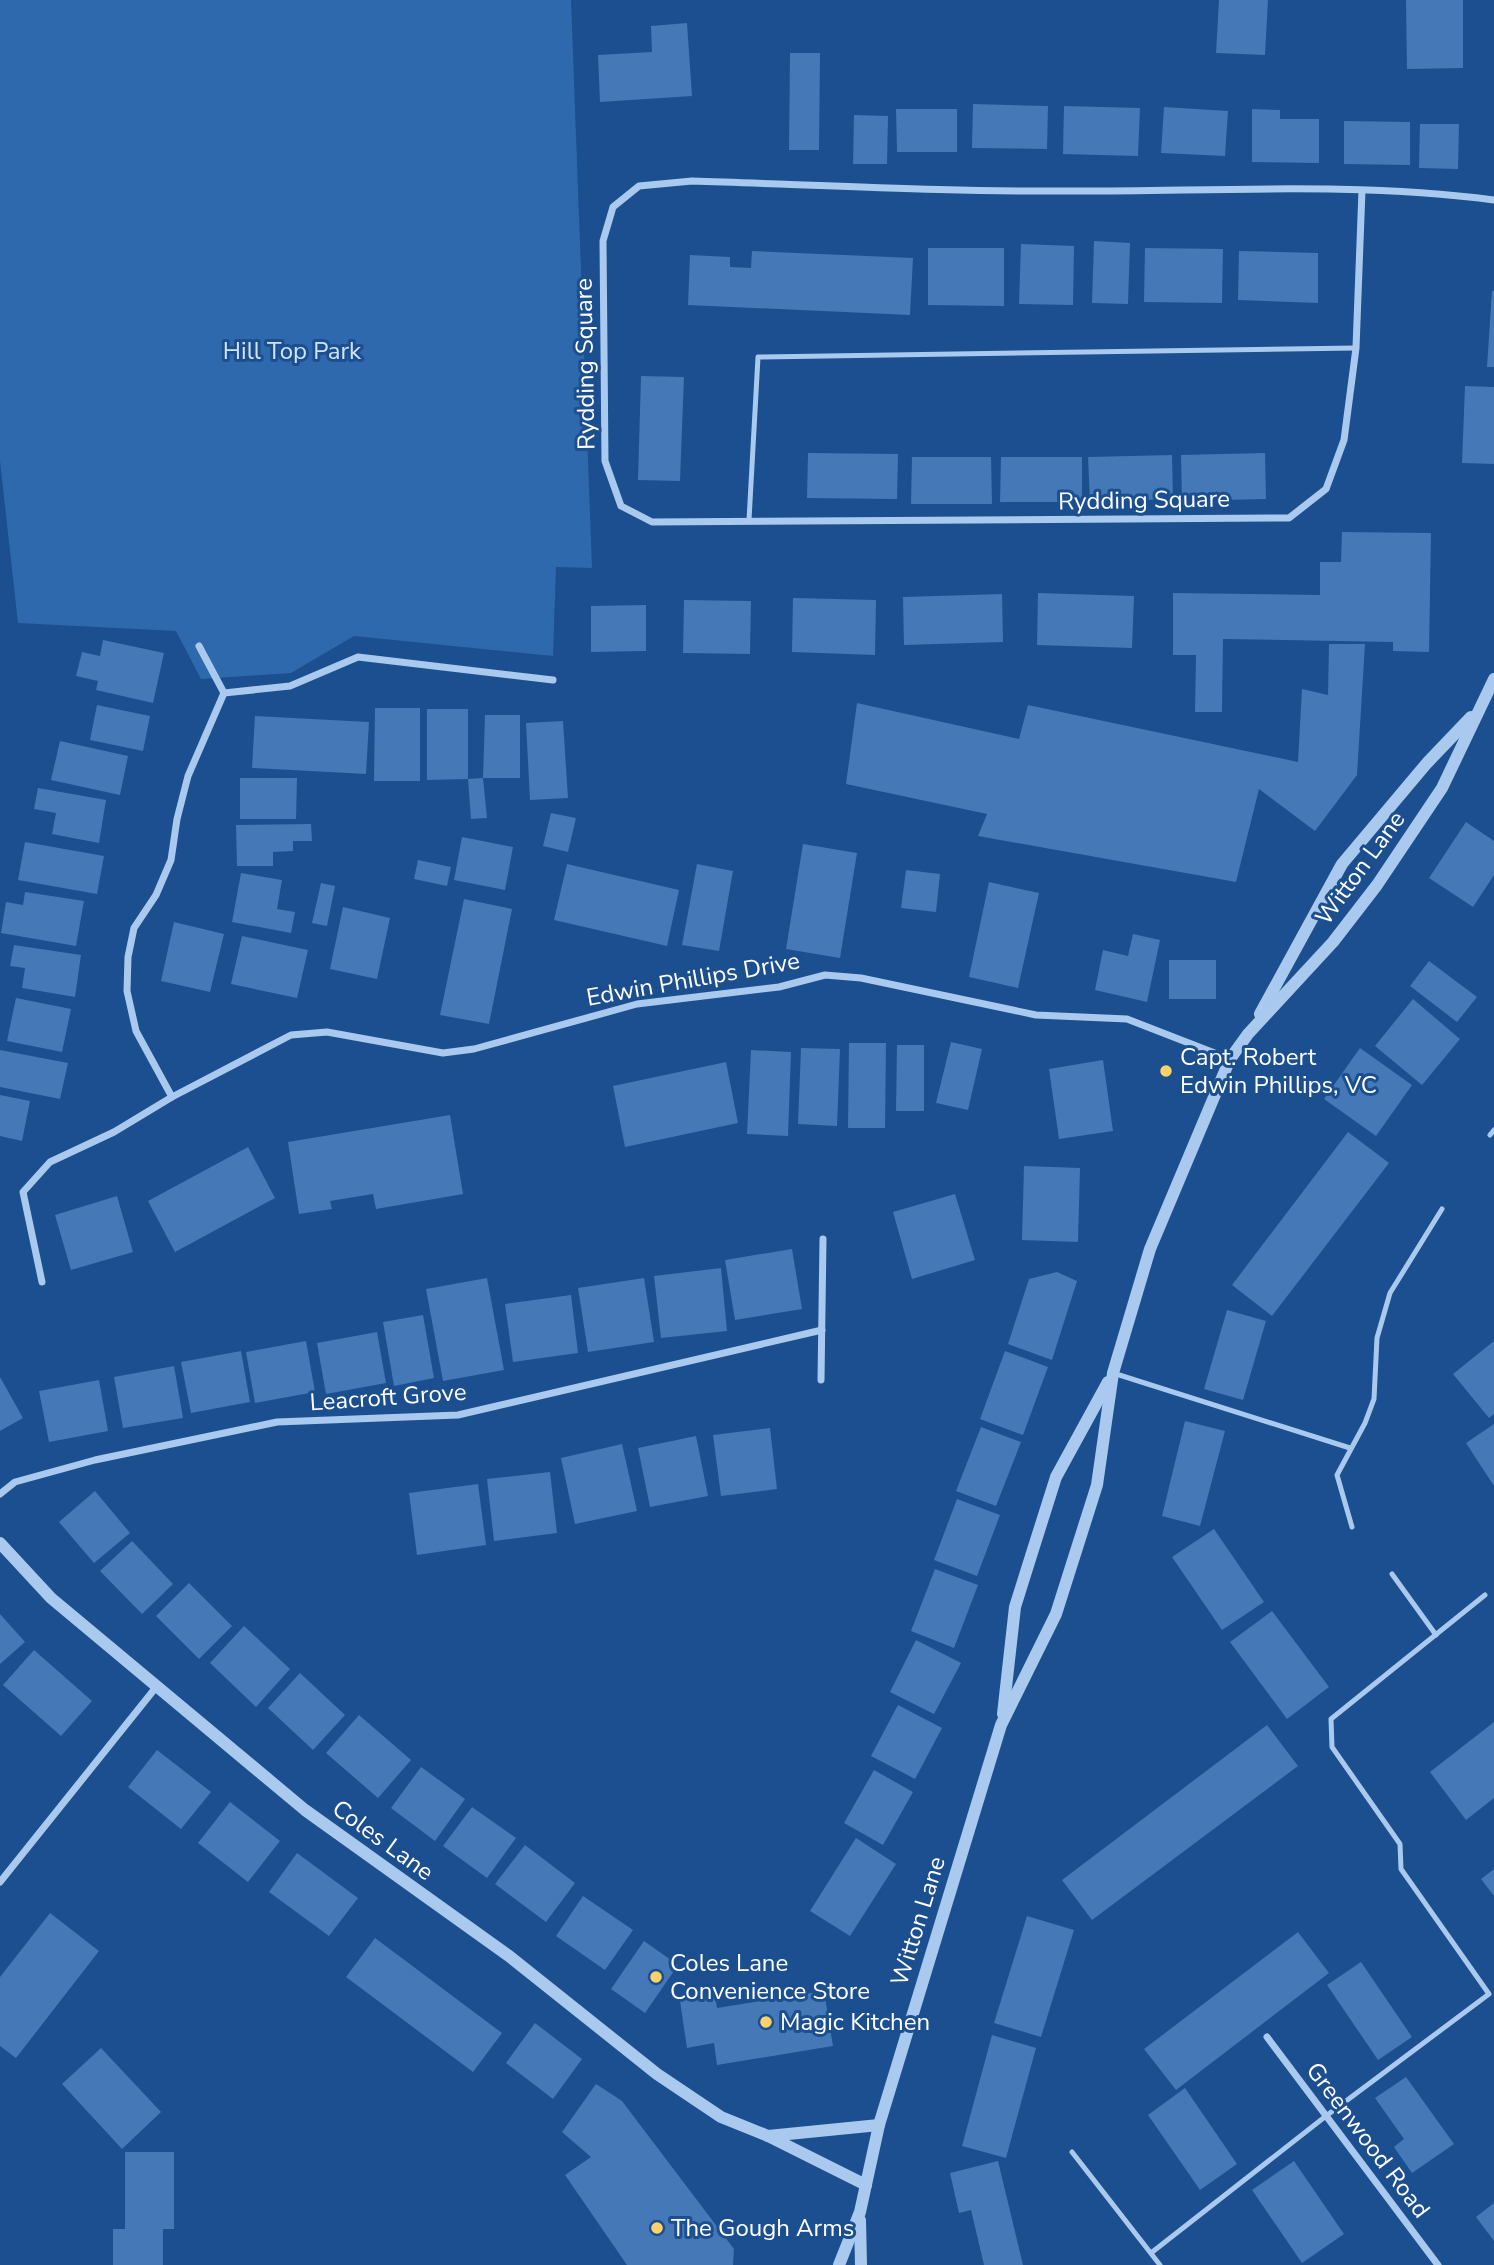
<svg xmlns="http://www.w3.org/2000/svg" width="1494" height="2265" font-family="'Nunito Sans',sans-serif">
	<rect width="100%" height="100%" fill="#1b4f8f"/>
	<polygon fill="#2e69ad" points="0,0 571,0 592,568 556,567 553,656 354,636 291,673 201,679 176,631 18,623 0,461"/>
	<g fill="#4478b7">
		<polygon points="1219,0 1268,0 1265,55 1216,53"/>
		<polygon points="1406,0 1463,0 1463,68 1407,69"/>
		<polygon points="687,23 692,96 600,102 598,55 652,52 651,26"/>
		<polygon points="790,53 820,53 819,150 789,150"/>
		<polygon points="973,104 1048,106 1047,149 972,148"/>
		<polygon points="1064,106 1140,108 1138,156 1063,154"/>
		<polygon points="1164,107 1228,111 1225,156 1161,153"/>
		<polygon points="896,109 957,109 957,152 897,152"/>
		<polygon points="1252,109 1280,110 1280,119 1319,119 1319,163 1252,162"/>
		<polygon points="854,115 888,116 887,164 853,164"/>
		<polygon points="1344,121 1410,122 1410,165 1344,164"/>
		<polygon points="1420,124 1459,124 1458,169 1419,168"/>
		<polygon points="1094,241 1130,243 1128,304 1092,303"/>
		<polygon points="1021,244 1074,246 1073,305 1019,304"/>
		<polygon points="928,248 1004,248 1004,306 928,305"/>
		<polygon points="1145,248 1223,249 1222,303 1144,302"/>
		<polygon points="752,251 913,258 910,315 688,305 690,255 730,257 730,267 751,268"/>
		<polygon points="1239,251 1318,253 1318,303 1238,300"/>
		<polygon points="1492,291 1494,291 1494,367 1487,367"/>
		<polygon points="641,376 684,377 680,481 638,480"/>
		<polygon points="1465,386 1494,387 1494,464 1462,463"/>
		<polygon points="808,453 898,454 897,499 807,498"/>
		<polygon points="1265,453 1266,499 1182,501 1181,455"/>
		<polygon points="1172,455 1173,499 1090,502 1088,457"/>
		<polygon points="912,457 991,457 992,504 911,504"/>
		<polygon points="1001,457 1082,457 1082,502 1000,502"/>
		<polygon points="1342,532 1431,533 1429,652 1393,651 1393,642 1223,639 1222,712 1195,712 1196,655 1173,655 1173,593 1320,595 1320,562 1341,562"/>
		<polygon points="1038,593 1134,596 1132,648 1037,645"/>
		<polygon points="1002,594 1003,642 904,645 903,597"/>
		<polygon points="793,598 876,600 875,655 792,652"/>
		<polygon points="684,600 751,601 750,654 683,653"/>
		<polygon points="646,605 646,651 591,652 591,606"/>
		<polygon points="103,640 164,653 153,703 96,690 98,681 76,676 82,652 100,656"/>
		<polygon points="1329,644 1365,644 1357,775 1315,831 1259,789 1236,882 978,836 987,814 846,784 857,703 1019,739 1028,705 1298,762 1302,689 1328,695"/>
		<polygon points="97,705 150,716 143,751 90,740"/>
		<polygon points="375,708 420,708 420,781 374,781"/>
		<polygon points="427,709 468,709 468,779 483,778 487,818 471,819 468,779 427,780"/>
		<polygon points="485,715 520,715 520,778 483,778"/>
		<polygon points="255,716 369,722 366,774 252,768"/>
		<polygon points="563,721 568,798 530,800 526,723"/>
		<polygon points="60,741 128,756 120,795 51,780"/>
		<polygon points="240,778 297,778 296,819 240,819"/>
		<polygon points="38,788 106,800 99,843 52,834 56,813 34,809"/>
		<polygon points="551,813 576,818 568,852 543,846"/>
		<polygon points="1466,822 1494,841 1494,875 1473,907 1429,878"/>
		<polygon points="311,824 312,841 293,841 293,851 273,852 273,866 237,866 236,825"/>
		<polygon points="462,837 513,847 505,890 454,880"/>
		<polygon points="25,842 104,856 97,894 18,880"/>
		<polygon points="803,844 857,853 840,958 786,949"/>
		<polygon points="418,860 451,867 447,886 414,879"/>
		<polygon points="567,864 679,890 667,946 554,920"/>
		<polygon points="697,864 733,871 719,951 682,945"/>
		<polygon points="906,870 940,874 936,912 901,908"/>
		<polygon points="241,873 282,880 277,909 295,912 291,933 232,922"/>
		<polygon points="989,882 1039,893 1018,988 969,977"/>
		<polygon points="321,883 335,886 327,926 312,923"/>
		<polygon points="25,892 84,901 76,946 1,933 6,902 23,905"/>
		<polygon points="464,899 512,909 489,1024 440,1015"/>
		<polygon points="343,907 390,918 377,979 330,969"/>
		<polygon points="174,922 224,934 210,992 161,981"/>
		<polygon points="1133,934 1160,940 1147,1002 1095,990 1103,950 1128,956"/>
		<polygon points="242,936 308,950 297,998 231,984"/>
		<polygon points="14,945 81,955 75,997 22,988 25,968 10,966"/>
		<rect x="1169" y="960" width="47" height="39"/>
		<polygon points="1429,961 1477,997 1457,1022 1410,986"/>
		<polygon points="16,998 71,1009 62,1052 7,1041"/>
		<polygon points="1413,999 1460,1039 1422,1085 1375,1046"/>
		<polygon points="951,1042 982,1049 968,1110 936,1103"/>
		<polygon points="849,1043 886,1043 885,1128 848,1128"/>
		<polygon points="897,1045 924,1045 924,1111 896,1111"/>
		<polygon points="801,1048 840,1049 837,1126 798,1124"/>
		<polygon points="1360,1048 1412,1085 1376,1136 1324,1099"/>
		<polygon points="0,1050 68,1063 60,1099 0,1087"/>
		<polygon points="751,1050 791,1052 788,1136 747,1134"/>
		<polygon points="1103,1060 1113,1131 1059,1139 1049,1069"/>
		<polygon points="726,1062 738,1123 625,1147 613,1086"/>
		<polygon points="0,1095 30,1101 22,1141 0,1136"/>
		<polygon points="450,1115 463,1194 376,1209 373,1194 330,1201 332,1209 299,1214 288,1142"/>
		<polygon points="1348,1132 1389,1163 1272,1316 1232,1285"/>
		<polygon points="248,1147 275,1198 175,1252 148,1201"/>
		<polygon points="1024,1166 1080,1168 1078,1242 1022,1240"/>
		<polygon points="955,1194 975,1260 912,1279 893,1212"/>
		<polygon points="117,1196 133,1252 71,1270 55,1215"/>
		<polygon points="792,1249 802,1309 735,1320 725,1260"/>
		<polygon points="721,1268 727,1331 661,1338 654,1276"/>
		<polygon points="1057,1272 1077,1281 1052,1360 1008,1344 1029,1279"/>
		<polygon points="487,1278 504,1370 443,1381 426,1289"/>
		<polygon points="644,1278 654,1342 588,1352 578,1288"/>
		<polygon points="571,1295 578,1353 513,1362 505,1304"/>
		<polygon points="1227,1310 1266,1321 1243,1400 1204,1389"/>
		<polygon points="423,1315 434,1378 394,1386 383,1322"/>
		<polygon points="377,1332 386,1383 326,1394 317,1343"/>
		<polygon points="306,1341 315,1392 255,1403 246,1352"/>
		<polygon points="1494,1341 1494,1414 1489,1418 1453,1374"/>
		<polygon points="241,1351 250,1402 191,1413 181,1362"/>
		<polygon points="1005,1351 1048,1367 1023,1435 980,1419"/>
		<polygon points="174,1366 183,1418 123,1428 114,1377"/>
		<polygon points="0,1377 23,1418 0,1431"/>
		<polygon points="99,1380 108,1431 49,1442 39,1391"/>
		<polygon points="1185,1421 1225,1431 1200,1526 1162,1516"/>
		<polygon points="1494,1424 1494,1486 1466,1443"/>
		<polygon points="981,1427 1021,1442 996,1506 956,1491"/>
		<polygon points="770,1428 777,1489 721,1496 713,1435"/>
		<polygon points="696,1436 708,1496 650,1507 638,1448"/>
		<polygon points="622,1444 637,1511 575,1524 561,1458"/>
		<polygon points="550,1472 557,1533 494,1541 487,1479"/>
		<polygon points="478,1484 486,1545 417,1555 409,1493"/>
		<polygon points="95,1491 130,1533 94,1563 59,1522"/>
		<polygon points="957,1499 1000,1515 977,1576 934,1560"/>
		<polygon points="1214,1529 1264,1602 1222,1630 1172,1557"/>
		<polygon points="132,1541 173,1584 142,1614 100,1571"/>
		<polygon points="935,1569 978,1585 954,1648 911,1631"/>
		<polygon points="189,1583 232,1626 199,1659 156,1616"/>
		<polygon points="1272,1611 1329,1687 1287,1719 1230,1642"/>
		<polygon points="0,1614 25,1642 0,1664"/>
		<polygon points="244,1626 290,1669 256,1707 210,1663"/>
		<polygon points="916,1640 961,1663 934,1714 890,1692"/>
		<polygon points="34,1650 92,1701 61,1736 3,1685"/>
		<polygon points="300,1673 345,1715 313,1750 268,1708"/>
		<polygon points="898,1705 942,1728 915,1779 871,1756"/>
		<polygon points="359,1715 411,1760 378,1798 326,1753"/>
		<polygon points="1494,1722 1494,1798 1466,1820 1430,1772"/>
		<polygon points="1267,1725 1298,1766 1092,1920 1062,1880"/>
		<polygon points="157,1750 211,1792 181,1829 128,1787"/>
		<polygon points="421,1767 465,1799 435,1841 391,1808"/>
		<polygon points="874,1770 913,1792 883,1845 844,1823"/>
		<polygon points="230,1802 280,1841 248,1882 198,1843"/>
		<polygon points="472,1807 516,1838 487,1878 443,1846"/>
		<polygon points="856,1838 896,1864 850,1936 810,1911"/>
		<polygon points="525,1845 575,1883 546,1922 495,1884"/>
		<polygon points="297,1853 358,1898 329,1936 269,1892"/>
		<polygon points="1494,1869 1494,1896 1481,1879"/>
		<polygon points="583,1896 633,1930 605,1970 556,1936"/>
		<polygon points="50,1913 99,1951 16,2058 0,2046 0,1977"/>
		<polygon points="1027,1916 1074,1930 1041,2037 994,2023"/>
		<polygon points="1298,1932 1329,1973 1176,2090 1144,2049"/>
		<polygon points="375,1938 502,2033 473,2072 346,1977"/>
		<polygon points="644,1941 678,1965 645,2013 611,1989"/>
		<polygon points="1361,1962 1412,2037 1378,2060 1327,1985"/>
		<polygon points="824,1991 833,2046 717,2065 714,2043 687,2048 680,2001 715,1995 717,2008"/>
		<polygon points="535,2023 582,2059 553,2099 506,2063"/>
		<polygon points="992,2035 1036,2048 1006,2158 962,2146"/>
		<polygon points="101,2048 161,2112 122,2149 62,2084"/>
		<polygon points="1406,2077 1454,2144 1412,2173 1394,2147 1404,2139 1375,2098"/>
		<polygon points="596,2084 622,2101 734,2249 733,2265 627,2265 565,2175 591,2157 562,2132"/>
		<polygon points="1185,2088 1237,2164 1200,2190 1148,2115"/>
		<polygon points="125,2152 174,2152 174,2229 163,2229 163,2265 113,2265 113,2229 125,2229"/>
		<polygon points="998,2161 1023,2265 984,2265 971,2210 959,2213 950,2173"/>
		<polygon points="1294,2161 1344,2234 1302,2263 1252,2190"/>
		<polygon points="1494,2203 1494,2241 1476,2217"/>
	</g>
	<g fill="none" stroke-linecap="round" stroke-linejoin="round">
		<g stroke="#a9c9ee" stroke-width="5">
			<polyline points="749,520 758,357 1356,348"/>
			<polyline points="1490,1135 1494,1130"/>
			<polyline points="1113,1373 1350,1448"/>
			<polyline points="1352,1527 1337,1475 1365,1423 1374,1399 1377,1338 1390,1293 1442,1209"/>
			<polyline points="1392,1574 1436,1635"/>
			<polyline points="1072,2152 1160,2265"/>
			<polyline points="1151,2253 1326,2116 1489,1994 1401,1869 1400,1844 1332,1747 1331,1719 1485,1595"/>
		</g>
		<g stroke="#a9c9ee" stroke-width="7">
			<path d="M1362,190L1356,348L1344,440L1326,489L1289,518L652,522L621,506L605,461L603,241L613,207L639,186L692,181C821,185 951,192 1080,191C1217,191 1358,182 1494,200"/>
			<polyline points="224,693 290,686 358,657 553,680"/>
			<polyline points="172,1097 136,1031 127,991 128,957 134,928 156,895 171,860 177,819 188,776 224,693 199,646"/>
			<polyline points="42,1282 23,1192 50,1162 114,1132 172,1097 291,1035 327,1032 443,1053 474,1049 637,1004 779,987 825,975 861,978 1036,1015 1127,1019 1230,1059"/>
			<polyline points="821,1380 823,1239"/>
			<polyline points="0,1494 15,1482 95,1460 277,1422 458,1415 822,1330"/>
			<polyline points="0,1882 157,1686"/>
			<polyline points="1267,2037 1438,2265"/>
		</g>
		<g stroke="#a9c9ee" stroke-width="12">
			<polyline points="1260,1014 1342,864 1427,763 1471,717"/>
			<polyline points="0,1543 51,1598 305,1810 509,1956 657,2074 721,2117 768,2136 866,2185"/>
			<polyline points="1003,1714 1015,1607 1031,1556 1056,1477 1108,1382"/>
			<polyline points="768,2136 879,2125"/>
			<polyline points="860,2220 861,2265"/>
			<polyline points="839,2265 860,2212 879,2125 1001,1725 1056,1614 1097,1485 1113,1373 1150,1249 1230,1059 1248,1034 1333,942 1377,885 1442,788 1494,679"/>
		</g>
	</g>
	<g fill="#ffd166" stroke="#1b4f8f" stroke-width="2.5">
		<circle cx="1166" cy="1071" r="7"/>
		<circle cx="656" cy="1977" r="7"/>
		<circle cx="766" cy="2022" r="7"/>
		<circle cx="657" cy="2228" r="7"/>
	</g>
	<g text-anchor="middle" stroke-width="6" stroke-linejoin="round" paint-order="stroke">
		<g font-size="24" fill="#cfe3fa" stroke="#1b4f8f">
			<text x="292" y="359">Hill Top Park</text>
		</g>
		<g font-size="24" fill="#fff" stroke="#1b4f8f">
			<text transform="translate(585 364) rotate(-91)" y="8">Rydding Square</text>
			<text transform="translate(1144 500) rotate(-1)" y="8">Rydding Square</text>
			<text transform="translate(1360 868) rotate(-54)" y="8">Witton Lane</text>
			<text transform="translate(693 979) rotate(-10)" y="8">Edwin Phillips Drive</text>
			<text transform="translate(388 1397) rotate(-4)" y="8">Leacroft Grove</text>
			<text transform="translate(383 1840) rotate(36)" y="8">Coles Lane</text>
			<text transform="translate(918 1921) rotate(-73)" y="8">Witton Lane</text>
			<text transform="translate(1368 2140) rotate(53)" y="8">Greenwood Road</text>
		</g>
		<g font-size="24" fill="#fff" stroke="#1b4f8f" text-anchor="start">
			<text x="1180" y="1065">Capt. Robert<tspan x="1180" dy="28">Edwin Phillips, VC</tspan></text>
			<text x="670" y="1971">Coles Lane<tspan x="670" dy="28">Convenience Store</tspan></text>
			<text x="780" y="2030">Magic Kitchen</text>
			<text x="671" y="2236">The Gough Arms</text>
		</g>
	</g>
</svg>
